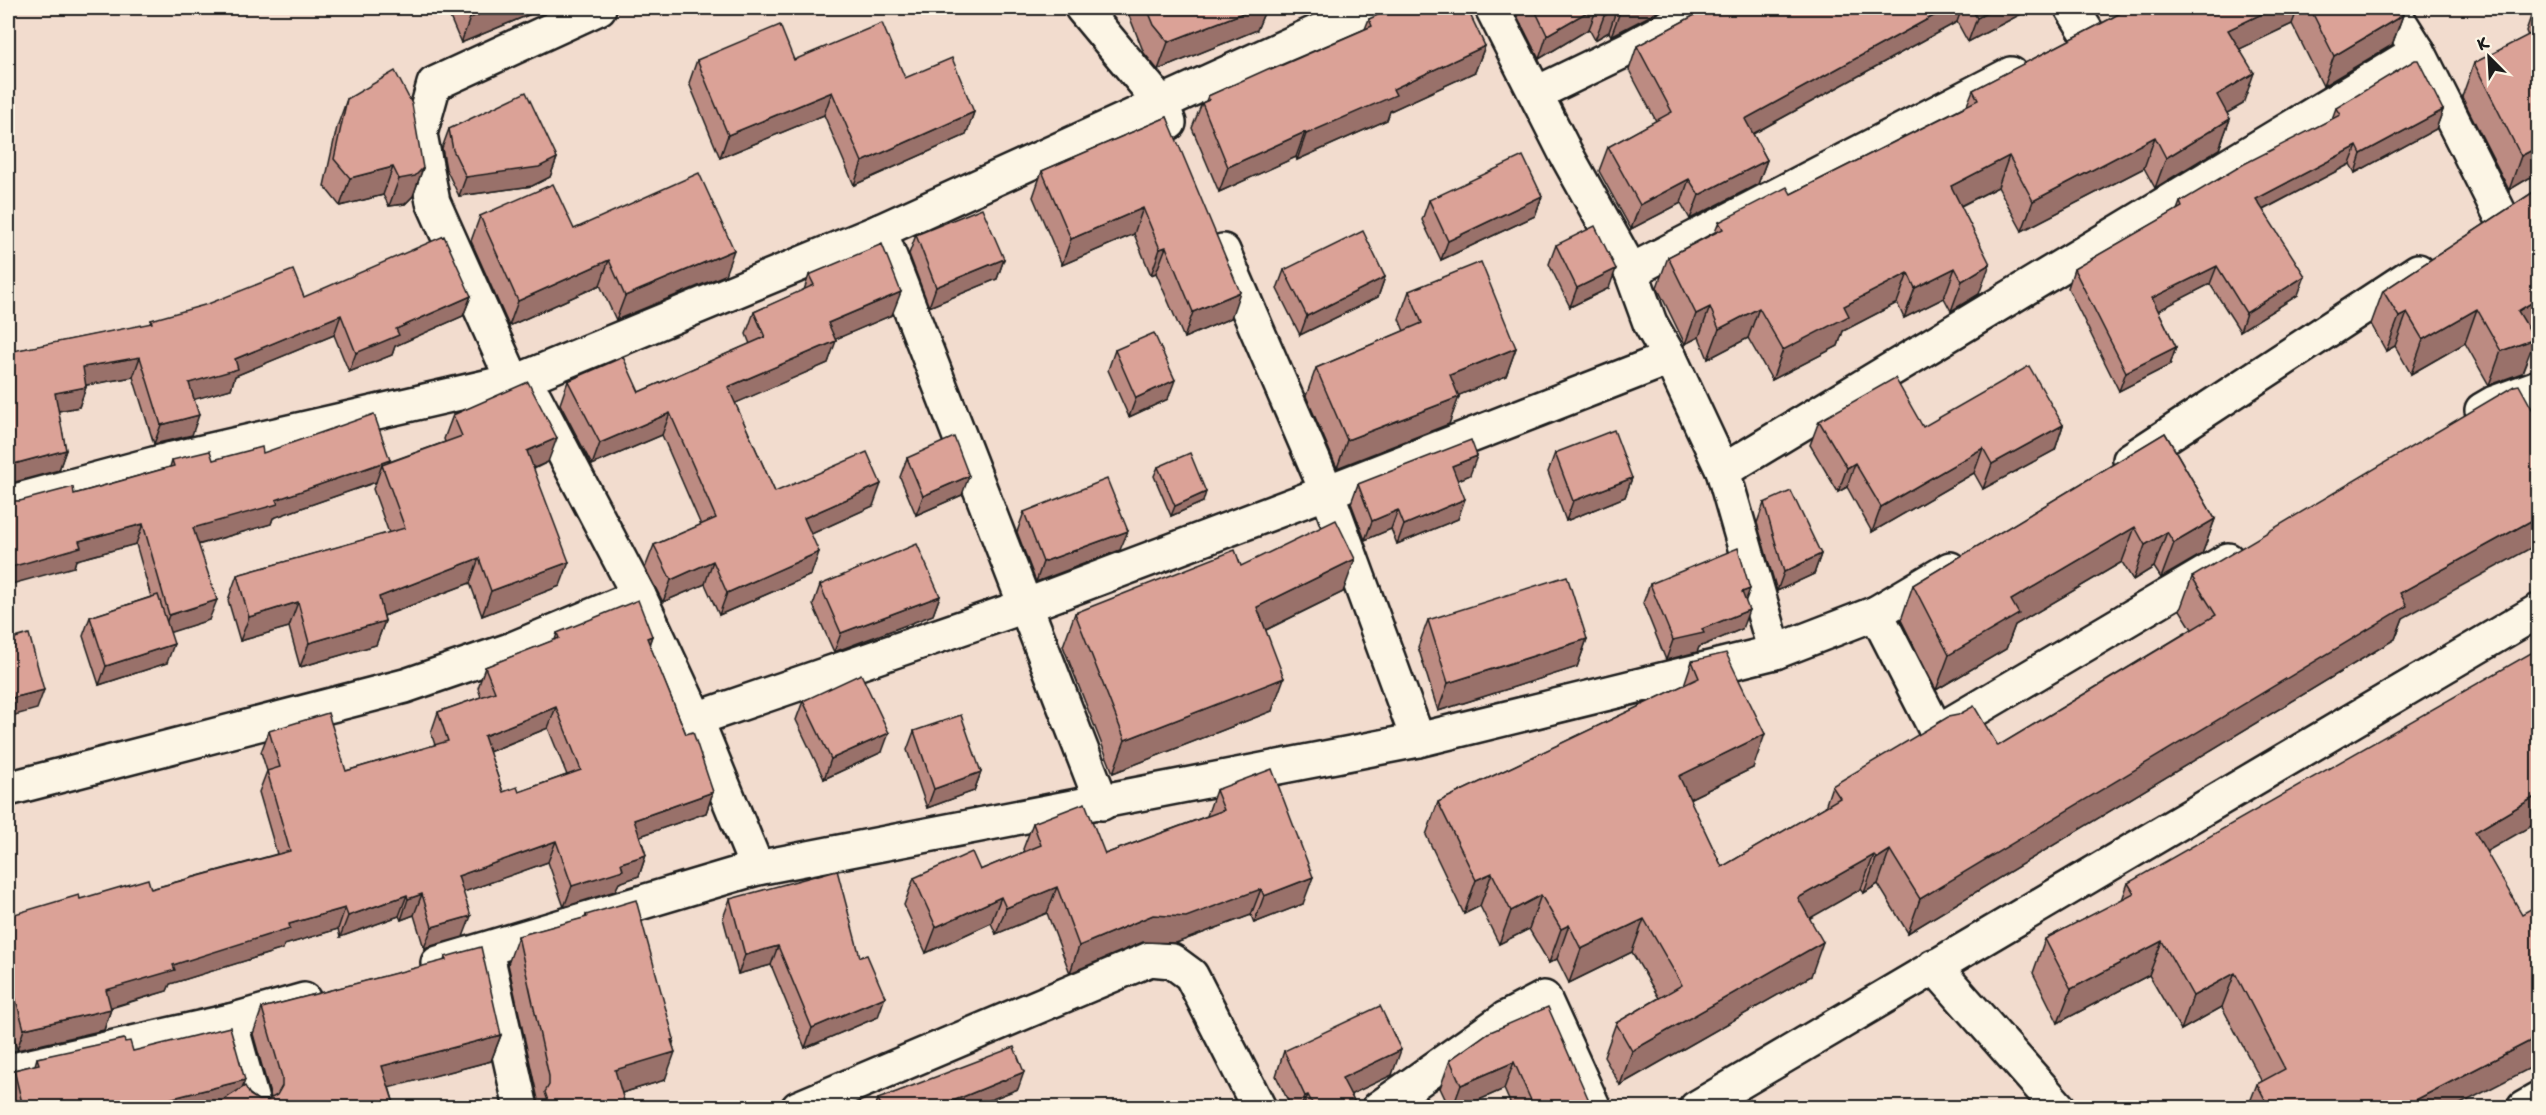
<svg xmlns="http://www.w3.org/2000/svg" width="2546" height="1115" font-family="'Shantell Sans',sans-serif">
	<rect width="100%" height="100%" fill="#f2dcce"/>
	<filter id="ink" filterUnits="userSpaceOnUse"><feTurbulence type="fractalNoise" baseFrequency=".0167" numOctaves="2"/><feDisplacementMap in="SourceGraphic" scale="12" xChannelSelector="R" yChannelSelector="G"/><feConvolveMatrix kernelMatrix="1 2 1 2 8 2 1 2 1" color-interpolation-filters="sRGB"/></filter>
	<g filter="url(#ink)">
		<g fill="none" stroke-linecap="round" stroke-linejoin="round">
			<g stroke="#1c1c1c" stroke-width="38">
				<g id="minor">
					<polyline points="1082,8 1162,104 1169,123"/>
					<polyline points="1492,8 1566,154 1631,271 1650,323 1670,358 1723,471 1775,652"/>
					<polyline points="2072,8 2088,34"/>
					<polyline points="2391,8 2418,51 2501,216"/>
					<polyline points="1537,93 1630,48 1704,8"/>
					<polyline points="880,231 1102,803"/>
					<polyline points="1223,251 1327,492 1418,740"/>
					<polyline points="1631,271 2011,74"/>
					<polyline points="513,381 433,202 420,134 434,84 599,8"/>
					<polyline points="535,398 639,596 696,719 757,868"/>
					<polyline points="2482,410 2494,403 2538,387"/>
					<polyline points="2130,460 2418,271"/>
					<polyline points="1723,471 2418,51"/>
					<polyline points="8,503 172,459 525,378 880,231 1370,8"/>
					<polyline points="1876,613 1937,732 2228,560"/>
					<polyline points="696,719 1025,606 1327,492 1670,358"/>
					<polyline points="8,789 405,686 510,650 639,596"/>
					<polyline points="486,950 521,1108"/>
					<polyline points="438,963 757,868 1418,740 1775,652 1876,613 1950,569"/>
					<polyline points="1934,966 2059,1108"/>
					<polyline points="230,1021 254,1108"/>
					<polyline points="8,1071 230,1021 304,1000"/>
					<polyline points="798,1108 1150,959 1172,961 1191,975 1259,1108"/>
					<polyline points="1379,1108 1506,1018 1544,998 1594,1108"/>
					<polyline points="2524,1108 2538,1100"/>
				</g>
			</g>
			<g stroke="#1c1c1c" stroke-width="38">
				<polyline id="tertiary" points="1696,1108 2538,611"/>
			</g>
			<use href="#minor" stroke="#fcf5e5" stroke-width="33"/>
			<use href="#tertiary" stroke="#fcf5e5" stroke-width="33"/>
		</g>
		<g fill="#bc8b82" stroke="#1c1c1c" stroke-width="1.5" fill-rule="evenodd">
			<polygon points="446,8 545,8 461,43"/>
			<polygon points="1126,8 1266,8 1257,30 1158,70 1144,53"/>
			<polygon points="1513,8 1665,8 1611,36 1609,32 1595,40 1589,29 1539,59"/>
			<polygon points="1708,8 2025,8 2023,13 1968,42 1957,22 1753,134 1767,160 1758,184 1690,219 1681,203 1631,229 1599,171 1608,147 1656,121 1629,70 1637,46"/>
			<polygon points="2129,8 2398,8 2403,15 2392,45 2323,86 2292,24 2239,49 2243,104 2227,113 2230,119 2219,149 2155,188 2144,168 2022,231 1998,187 1961,206 1979,294 1951,311 1944,298 1904,318 1897,303 1843,331 1838,346 1772,380 1748,338 1708,359 1699,337 1685,344 1657,287 1668,257 1715,232 1719,222 1791,194 1967,105 1973,90 2108,20"/>
			<polygon points="2534,8 2538,8 2538,176 2529,178 2509,190 2462,97 2474,63 2528,36 2526,31"/>
			<polygon points="1369,19 1485,46 1475,72 1390,111 1387,120 1297,160 1296,157 1219,192 1192,128 1202,103 1206,101 1208,96 1365,29"/>
			<polygon points="697,60 794,60 905,78 974,112 966,135 854,185 824,115 720,158 689,83"/>
			<polygon points="347,99 423,168 413,196 405,204 389,206 383,195 340,206 324,186 337,127"/>
			<polygon points="2336,108 2443,110 2436,129 2355,173 2350,164 2263,210 2298,295 2240,331 2210,284 2158,310 2176,347 2170,365 2119,391 2068,288 2074,269 2177,210 2180,202 2332,119"/>
			<polygon points="1167,117 1231,318 1184,338 1156,273 1151,275 1134,234 1062,265 1033,197 1042,171"/>
			<polygon points="449,129 557,158 550,177 532,186 459,196 446,169 442,148"/>
			<polygon points="2538,189 2538,325 2530,331 2522,373 2489,385 2465,343 2411,374 2395,346 2386,351 2371,324 2383,291"/>
			<polygon points="1542,196 1535,216 1441,260 1422,220 1429,200"/>
			<polygon points="480,216 574,229 725,275 616,320 600,285 509,326 471,241"/>
			<polygon points="916,235 1004,259 997,279 929,307 909,254"/>
			<polygon points="1556,245 1609,288 1570,307 1549,264"/>
			<polygon points="1284,270 1385,277 1378,297 1300,335 1277,289"/>
			<polygon points="809,275 892,315 835,339 828,363 735,403 775,492 873,506 811,534 811,575 719,615 705,584 663,602 645,568 654,545 701,525 662,435 592,465 560,404 568,381 639,392 750,344 746,334 754,312 804,290"/>
			<polygon points="1409,291 1516,348 1506,376 1459,395 1449,424 1337,468 1306,396 1316,368 1404,331 1399,319"/>
			<polygon points="471,296 463,316 395,346 392,355 349,372 334,335 235,376 231,389 194,399 192,435 154,444 133,377 86,385 86,387 79,407 58,411 66,450 59,470 8,484 8,352 150,324 151,320 304,297"/>
			<polygon points="1115,350 1168,399 1129,417 1108,370"/>
			<polygon points="453,415 548,462 534,469 560,586 482,616 470,583 384,616 385,621 376,645 300,667 289,627 240,641 228,600 237,575 389,533 373,489 376,482 273,518 271,524 198,545 209,620 170,632 167,663 99,685 83,636 90,617 151,597 136,544 76,560 74,567 11,501 20,501 74,494 170,467 172,460 213,460 263,453 389,462 445,442 444,439"/>
			<polygon points="1819,421 1923,427 2063,425 2055,450 1983,489 1974,473 1872,532 1847,487 1838,492 1810,445"/>
			<polygon points="2165,433 2215,519 2202,554 2161,578 2154,567 2133,580 2122,562 2015,625 2006,649 1936,690 1901,620 1913,585"/>
			<polygon points="1555,453 1632,478 1625,497 1566,521 1548,472"/>
			<polygon points="907,458 962,495 916,515 900,477"/>
			<polygon points="1158,467 1203,502 1171,516 1154,476"/>
			<polygon points="1470,475 1457,480 1458,519 1397,544 1391,529 1365,540 1351,503 1358,484"/>
			<polygon points="1764,503 1821,554 1814,574 1777,591 1757,523"/>
			<polygon points="1024,512 1120,550 1036,582 1017,532"/>
			<polygon points="1241,566 1343,592 1266,630 1272,711 1113,773 1063,646 1075,613"/>
			<polygon points="2192,577 2403,618 2395,639 1908,933 1878,884 1864,893 1861,889 1809,918 1811,976 1620,1085 1604,1057 1616,1023 1659,998 1632,952 1569,983 1557,959 1549,963 1529,929 1499,944 1480,906 1464,914 1426,835 1438,802 1684,685 1692,661 1753,768 1689,799 1722,867 1825,807 1832,786 1998,746 2192,629 2180,610"/>
			<polygon points="1650,584 1745,601 1742,629 1699,647 1697,652 1666,660 1643,603"/>
			<polygon points="820,585 940,596 933,615 834,652 813,605"/>
			<polygon points="1428,620 1587,639 1577,667 1438,711 1418,647"/>
			<path d="M557,633L652,636L649,644L686,734L713,792L706,813L640,836L646,855L639,876L619,883L615,891L564,907L548,862L463,892V937L424,948L414,915L401,920L399,916L340,937L338,929L284,945L283,949L170,984L167,991L111,1008V1009L104,1030L17,1050L8,1019V916L80,899L151,889L277,854L259,792L267,771L261,752L269,731L346,771L435,745L431,733L438,712L481,697L478,688L485,667L555,640ZM548,728L567,775L519,792H503L489,752Z"/>
			<polygon points="803,701 882,752 824,779 796,720"/>
			<polygon points="914,731 981,772 974,791 927,808 907,750"/>
			<polygon points="1216,790 1303,904 1254,923 1251,915 1176,943 1143,942 1070,973 1047,913 996,934 991,923 926,953 904,905 914,878 980,870 1024,852 1023,849 1033,823 1105,854 1207,816"/>
			<polygon points="2487,852 2455,1107 2248,1107 2257,1084 2262,1082 2222,1007 2181,1030 2149,975 2058,1023 2033,973 2045,939 2122,900 2128,883"/>
			<polygon points="730,899 860,957 878,1017 805,1048 771,965 738,974 723,918"/>
			<polygon points="586,915 674,1039 665,1080 622,1093 624,1107 539,1107 539,1104 508,964 518,936 585,918"/>
			<polygon points="445,957 501,1035 491,1061 389,1087 395,1107 8,1107 8,1087 14,1070 35,1065 37,1058 125,1042 133,1051 245,1080 242,1088 258,1100 268,1100 271,1098 253,1034 262,1008 444,961"/>
			<polygon points="1488,1033 1591,1105 1590,1107 1512,1107 1504,1089 1463,1107 1449,1107 1440,1088 1450,1060"/>
			<polygon points="1284,1051 1392,1075 1351,1094 1357,1107 1291,1107 1276,1076"/>
			<polygon points="1018,1089 972,1107 875,1107 878,1099"/>
		</g>
		<g fill="#99716a" stroke="#1c1c1c" stroke-width="1.5">
			<polygon points="494,8 545,8 461,43 470,18"/>
			<polygon points="1256,8 1266,8 1257,30 1158,70 1168,42"/>
			<polygon points="1594,8 1597,8 1589,29 1539,59 1547,35"/>
			<polygon points="1617,8 1609,32 1595,40 1604,16"/>
			<polygon points="1629,8 1665,8 1611,36 1620,12"/>
			<polygon points="1948,8 1962,8 1957,22 1736,143 1745,119"/>
			<polygon points="1996,8 2025,8 2023,13 1968,42 1977,18"/>
			<polygon points="2274,8 2298,8 2292,24 2217,60 2228,30"/>
			<polygon points="2403,15 2392,45 2323,86 2334,56"/>
			<polygon points="1485,46 1475,72 1390,111 1387,120 1297,160 1306,134 1393,89"/>
			<polygon points="2254,73 2243,104 2206,125 2217,95"/>
			<polygon points="832,92 824,115 720,158 728,135"/>
			<polygon points="2443,110 2436,129 2355,173 2361,154"/>
			<polygon points="974,112 966,135 854,185 862,162"/>
			<polygon points="2230,119 2219,149 2155,188 2166,158"/>
			<polygon points="1305,132 1296,157 1219,192 1228,167"/>
			<polygon points="2155,137 2144,168 2022,231 2033,201"/>
			<polygon points="2357,146 2350,164 2249,217 2256,199"/>
			<polygon points="2538,147 2538,176 2529,178 2509,190 2521,156"/>
			<polygon points="2009,156 1998,187 1940,216 1951,186"/>
			<polygon points="557,158 550,177 532,186 459,196 466,177"/>
			<polygon points="1767,160 1758,184 1690,219 1699,195"/>
			<polygon points="393,167 383,195 340,206 350,178"/>
			<polygon points="423,168 413,196 405,204 389,206 399,179"/>
			<polygon points="1689,179 1681,203 1631,229 1640,205"/>
			<polygon points="1542,196 1535,216 1441,260 1448,241"/>
			<polygon points="1143,208 1134,234 1062,265 1071,239"/>
			<polygon points="1166,247 1156,273 1151,275 1160,249"/>
			<polygon points="734,250 725,275 616,320 625,296"/>
			<polygon points="1004,259 997,279 929,307 936,287"/>
			<polygon points="609,260 600,285 509,326 518,301"/>
			<polygon points="1990,264 1979,294 1951,311 1962,281"/>
			<polygon points="2217,266 2210,284 2146,317 2152,298"/>
			<polygon points="1955,268 1944,298 1904,318 1915,288"/>
			<polygon points="1616,269 1609,288 1570,307 1577,288"/>
			<polygon points="1908,273 1897,303 1843,331 1838,346 1772,380 1783,350 1844,306"/>
			<polygon points="2305,276 2298,295 2240,331 2246,313"/>
			<polygon points="1385,277 1378,297 1300,335 1307,316"/>
			<polygon points="901,292 892,315 820,346 828,323"/>
			<polygon points="1240,292 1231,318 1184,338 1193,312"/>
			<polygon points="471,296 463,316 395,346 392,355 349,372 356,353 396,329"/>
			<polygon points="2538,299 2538,325 2506,344 2518,311"/>
			<polygon points="1710,307 1699,337 1685,344 1696,314"/>
			<polygon points="1759,308 1748,338 1708,359 1719,329"/>
			<polygon points="2477,309 2465,343 2411,374 2423,340"/>
			<polygon points="2407,313 2395,346 2386,351 2399,317"/>
			<polygon points="341,315 334,335 235,376 231,389 182,403 189,383 235,359"/>
			<polygon points="2535,339 2522,373 2489,385 2501,351"/>
			<polygon points="836,341 828,363 720,410 728,387"/>
			<polygon points="2176,347 2170,365 2119,391 2126,372"/>
			<polygon points="1516,348 1506,376 1440,403 1450,375"/>
			<polygon points="140,357 133,377 75,387 83,367"/>
			<polygon points="1175,380 1168,399 1129,417 1136,398"/>
			<polygon points="86,387 79,407 48,413 55,393"/>
			<polygon points="1459,397 1449,424 1337,468 1347,440"/>
			<polygon points="670,413 662,435 592,465 600,443"/>
			<polygon points="199,415 192,435 154,444 161,425"/>
			<polygon points="2063,425 2055,450 1983,489 1992,464"/>
			<polygon points="557,438 548,462 518,475 527,451"/>
			<polygon points="1983,448 1974,473 1872,532 1881,507"/>
			<polygon points="66,450 59,470 8,484 8,467 10,465"/>
			<polygon points="1477,456 1470,475 1445,486 1452,466"/>
			<polygon points="390,460 385,472 382,465 376,482 273,518 271,524 186,548 193,528"/>
			<polygon points="1855,463 1847,487 1838,492 1847,468"/>
			<polygon points="969,476 962,495 916,515 923,496"/>
			<polygon points="1632,478 1625,497 1566,521 1573,501"/>
			<polygon points="881,484 873,506 796,541 804,518"/>
			<polygon points="1206,492 1203,502 1171,516 1175,506"/>
			<polygon points="1465,499 1458,519 1397,544 1404,525"/>
			<polygon points="1398,510 1391,529 1365,540 1372,521"/>
			<polygon points="2538,517 2538,544 2403,618 2395,639 1908,933 1920,899 2400,593"/>
			<polygon points="2215,519 2202,554 2161,578 2174,543"/>
			<polygon points="143,524 136,544 76,560 74,567 8,585 8,568 79,541"/>
			<polygon points="2135,527 2122,562 2015,625 2006,649 1936,690 1949,655 2011,600"/>
			<polygon points="1128,531 1120,550 1036,582 1043,562"/>
			<polygon points="2167,532 2154,567 2133,580 2145,545"/>
			<polygon points="819,552 811,575 719,615 727,593"/>
			<polygon points="1821,554 1814,574 1777,591 1784,572"/>
			<polygon points="479,558 470,583 370,621 379,597"/>
			<polygon points="1355,559 1343,592 1245,640 1257,607"/>
			<polygon points="713,561 705,584 663,602 671,580"/>
			<polygon points="569,562 560,586 482,616 491,591"/>
			<polygon points="1750,589 1743,608 1742,592"/>
			<polygon points="940,596 933,615 834,652 841,633"/>
			<polygon points="217,600 209,620 162,635 169,615"/>
			<polygon points="298,602 289,627 240,641 249,617"/>
			<polygon points="1749,610 1742,629 1699,647 1697,652 1666,660 1673,640"/>
			<polygon points="385,621 376,645 300,667 309,643"/>
			<polygon points="652,636 645,657 647,638"/>
			<polygon points="1587,639 1577,667 1438,711 1448,683"/>
			<polygon points="174,644 167,663 99,685 106,666"/>
			<polygon points="1284,678 1272,711 1113,773 1125,740"/>
			<polygon points="44,690 37,709 8,717 8,699"/>
			<polygon points="556,707 548,728 476,757 484,736"/>
			<polygon points="889,733 882,752 824,779 831,759"/>
			<polygon points="1765,734 1753,768 1666,810 1679,776"/>
			<polygon points="981,772 974,791 927,808 934,789"/>
			<polygon points="713,792 706,813 626,841 634,820"/>
			<polygon points="2538,795 2538,822 2463,865 2475,832"/>
			<polygon points="556,841 548,862 450,897 458,876"/>
			<polygon points="1890,850 1878,884 1864,893 1876,859"/>
			<polygon points="646,855 639,876 619,883 615,891 564,907 572,886 621,863"/>
			<polygon points="1874,855 1861,889 1786,932 1798,898"/>
			<polygon points="1492,873 1480,906 1464,914 1476,880"/>
			<polygon points="1313,877 1303,904 1254,923 1264,896"/>
			<polygon points="1057,887 1047,913 996,934 1006,908"/>
			<polygon points="1261,889 1251,915 1176,943 1143,942 1070,973 1079,946 1153,915"/>
			<polygon points="422,894 414,915 401,920 408,899"/>
			<polygon points="407,895 399,916 340,937 348,916"/>
			<polygon points="1541,895 1529,929 1499,944 1511,911"/>
			<polygon points="1001,897 991,923 926,953 936,927"/>
			<polygon points="345,908 338,929 284,945 283,949 170,984 167,991 98,1011 106,990 173,965 289,924"/>
			<polygon points="471,916 463,937 424,948 432,927"/>
			<polygon points="1644,919 1632,952 1569,983 1581,949"/>
			<polygon points="1569,925 1557,959 1549,963 1561,929"/>
			<polygon points="2162,941 2149,975 2058,1023 2071,989"/>
			<polygon points="1823,942 1811,976 1620,1085 1632,1051"/>
			<polygon points="778,946 771,965 738,974 745,955"/>
			<polygon points="2235,973 2222,1007 2181,1030 2193,996"/>
			<polygon points="885,997 878,1017 805,1048 812,1028"/>
			<polygon points="111,1009 104,1030 17,1050 24,1029"/>
			<polygon points="501,1035 491,1061 373,1092 382,1066"/>
			<polygon points="2538,1037 2538,1064 2455,1107 2402,1107"/>
			<polygon points="674,1039 669,1054 675,1052 665,1080 605,1098 615,1070"/>
			<polygon points="1401,1050 1392,1075 1333,1103 1342,1078"/>
			<polygon points="1514,1062 1504,1089 1463,1107 1453,1107 1461,1085"/>
			<polygon points="1024,1072 1018,1089 972,1107 938,1107"/>
			<polygon points="245,1080 235,1107 137,1107"/>
			<polygon points="1308,1095 1303,1107 1301,1107 1305,1096"/>
			<polygon points="625,1104 624,1107 613,1107"/>
		</g>
		<g fill="#dba297" stroke="#1c1c1c" stroke-width="1.5" fill-rule="evenodd">
			<polygon points="466,8 494,8 470,18"/>
			<polygon points="1147,8 1256,8 1168,42 1154,25"/>
			<polygon points="1393,8 1467,8 1485,46 1393,89 1396,95 1306,134 1305,132 1228,167 1202,103 1209,100 1208,96 1270,68 1271,70 1372,26 1369,19"/>
			<polygon points="1534,8 1594,8 1547,35"/>
			<polygon points="1599,8 1629,8 1620,12 1617,8 1604,16"/>
			<polygon points="1708,8 1948,8 1745,119 1767,160 1699,195 1689,179 1640,205 1608,147 1672,112 1637,46"/>
			<polygon points="1971,8 1996,8 1977,18"/>
			<polygon points="2129,8 2274,8 2228,30 2254,73 2217,95 2230,119 2166,158 2155,137 2033,201 2009,156 1951,186 1990,264 1962,281 1955,268 1915,288 1908,273 1844,306 1849,316 1783,350 1759,308 1719,329 1710,307 1696,314 1668,257 1723,229 1719,222 1787,187 1791,194 1978,100 1973,90 2108,20"/>
			<polygon points="2310,8 2398,8 2403,15 2334,56"/>
			<polygon points="882,23 905,78 952,58 974,112 862,162 832,92 728,135 697,60 780,25 794,60"/>
			<polygon points="2538,30 2538,147 2521,156 2474,63"/>
			<polygon points="2415,60 2418,60 2443,110 2361,154 2357,146 2256,199 2305,276 2246,313 2217,266 2152,298 2176,347 2126,372 2074,269 2182,207 2180,202 2244,164 2340,115 2336,108"/>
			<polygon points="395,71 412,104 423,168 415,176 399,179 393,167 350,178 334,159 347,99"/>
			<polygon points="526,92 557,158 539,167 466,177 453,150 449,129"/>
			<polygon points="1167,117 1240,292 1193,312 1166,247 1160,249 1143,208 1071,239 1042,171"/>
			<polygon points="1523,156 1542,196 1448,241 1429,200"/>
			<polygon points="699,173 734,250 625,296 609,260 518,301 480,216 553,184 574,229"/>
			<polygon points="2538,189 2538,299 2518,311 2535,339 2501,351 2477,309 2423,340 2407,313 2399,317 2383,291"/>
			<polygon points="982,208 1004,259 936,287 916,235"/>
			<polygon points="1595,226 1616,269 1577,288 1556,245"/>
			<polygon points="1363,231 1385,277 1307,316 1284,270"/>
			<polygon points="444,236 471,296 396,329 399,335 356,353 341,315 235,359 238,369 189,383 199,415 161,425 140,357 83,367 86,387 55,393 66,450 10,465 8,467 8,352 152,323 151,320 208,304 293,270 304,297"/>
			<polygon points="882,244 901,292 828,323 836,341 728,387 775,492 867,452 881,484 804,518 819,552 727,593 713,561 671,580 654,545 716,518 670,413 600,443 568,381 623,357 639,392 765,337 754,312 814,285 809,275"/>
			<polygon points="1481,262 1516,348 1450,375 1459,397 1347,440 1316,368 1422,323 1409,291"/>
			<polygon points="1154,333 1175,380 1136,398 1115,350"/>
			<polygon points="2029,366 2063,425 1992,464 1983,448 1881,507 1855,463 1847,468 1819,421 1895,378 1923,427"/>
			<polygon points="528,382 557,438 527,451 569,562 491,591 479,558 379,597 385,621 309,643 298,602 249,617 237,575 405,528 382,465 462,436 453,415"/>
			<polygon points="2519,385 2536,416 2538,415 2538,517 2400,593 2407,606 1920,899 1890,850 1876,859 1874,855 1798,898 1823,942 1632,1051 1616,1023 1682,985 1644,919 1581,949 1569,925 1561,929 1541,895 1511,911 1492,873 1476,880 1438,802 1699,678 1692,661 1726,653 1765,734 1679,776 1722,867 1840,798 1832,786 1948,717 1958,715 1974,706 1998,746 2216,615 2192,577 2514,386"/>
			<polygon points="374,414 390,460 276,500 278,504 193,528 217,600 169,615 143,524 79,541 81,547 8,568 8,500 11,501 20,501 73,487 74,494 174,466 172,460 210,451 213,460 262,447 263,453"/>
			<polygon points="1614,430 1632,478 1573,501 1555,453"/>
			<polygon points="2165,433 2215,519 2174,543 2167,532 2145,545 2135,527 2011,600 2019,614 1949,655 1913,585"/>
			<polygon points="954,437 969,476 923,496 907,458"/>
			<polygon points="1471,440 1477,456 1452,466 1465,499 1404,525 1398,510 1372,521 1358,484"/>
			<polygon points="1190,453 1206,492 1175,506 1158,467"/>
			<polygon points="1107,479 1128,531 1043,562 1024,512"/>
			<polygon points="1791,491 1821,554 1784,572 1764,503"/>
			<polygon points="1336,520 1355,559 1257,607 1284,678 1125,740 1075,613 1235,550 1241,566"/>
			<polygon points="917,544 940,596 841,633 820,585"/>
			<polygon points="1738,548 1750,589 1742,592 1749,610 1702,629 1704,633 1673,640 1650,584"/>
			<polygon points="1567,576 1587,639 1448,683 1428,620"/>
			<polygon points="158,595 174,644 106,666 90,617"/>
			<path d="M638,600L652,636L647,638L686,734L693,732L713,792L634,820L646,855L621,863L623,870L572,886L556,841L458,876L471,916L432,927L422,894L408,899L407,895L348,916L345,908L289,924L290,928L173,965L175,970L106,990L111,1009L24,1029L8,971V916L79,895L80,899L148,879L151,889L290,851L267,771L280,767L269,731L328,713L346,771L448,741L438,712L495,692L485,667L559,638L557,633ZM556,707L581,770L519,792L517,787L503,792L484,736Z"/>
			<polygon points="29,634 44,690 8,699 8,640"/>
			<polygon points="2538,649 2538,795 2475,832 2522,914 2538,905 2538,1037 2402,1107 2269,1107 2257,1084 2285,1069 2235,973 2193,996 2162,941 2071,989 2045,939 2134,893 2128,883"/>
			<polygon points="861,674 889,733 831,759 803,701"/>
			<polygon points="961,715 981,772 934,789 914,731"/>
			<polygon points="1272,769 1313,877 1264,896 1261,889 1186,917 1153,915 1079,946 1057,887 1006,908 1001,897 936,927 914,878 972,852 980,870 1041,845 1033,823 1085,803 1105,854 1224,810 1216,790"/>
			<polygon points="837,870 860,957 867,955 885,997 812,1028 778,946 745,955 730,899"/>
			<polygon points="636,900 674,1039 671,1040 675,1052 615,1070 625,1104 613,1107 550,1107 545,1092 549,1085 549,1076 518,936 587,917 586,915"/>
			<polygon points="481,947 501,1035 382,1066 395,1107 212,1107 245,1086 250,1095 258,1100 268,1100 277,1095 282,1086 282,1077 262,1008 446,960 445,957"/>
			<polygon points="1380,1006 1401,1050 1342,1078 1357,1107 1314,1107 1308,1095 1305,1096 1284,1051"/>
			<polygon points="1548,1007 1591,1105 1586,1107 1534,1107 1514,1062 1461,1085 1450,1060 1488,1033"/>
			<polygon points="230,1027 245,1080 137,1107 23,1107 14,1070 39,1064 37,1058 124,1039 125,1042 130,1041 133,1051"/>
			<polygon points="1014,1047 1024,1072 938,1107 882,1107 878,1099"/>
		</g>
	</g>
	<rect width="2546" height="1115" fill="none" stroke="#fcf5e5" stroke-width="30"/>
	<rect x="15" y="15" width="2516" height="1085" fill="none" stroke="#1c1c1c" stroke-width="2" filter="url(#ink)"/>
	<g transform="translate(2489 57) rotate(336)" stroke="#fcf5e5" stroke-width="4.5" paint-order="stroke">
	<path d="M0-4.5L10 22L0 15L-10 22Z" fill="#1c1c1c"/>
	<text y="-9" font-size="16" font-weight="bold" text-anchor="middle" fill="#1c1c1c">K</text>
	</g>
</svg>
